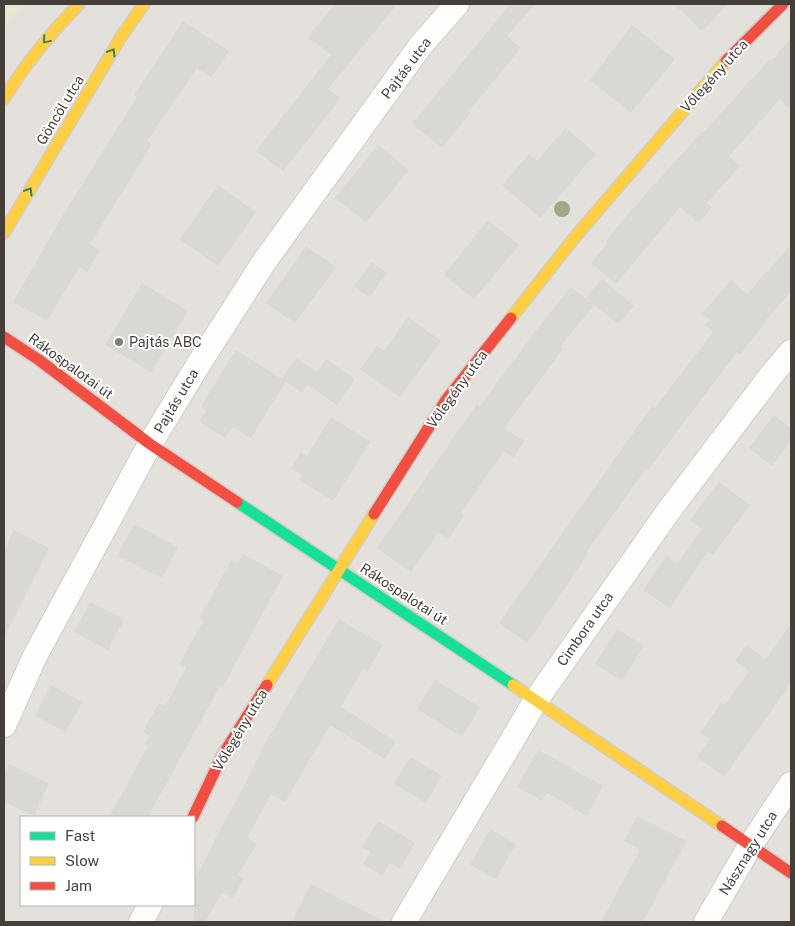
<svg xmlns="http://www.w3.org/2000/svg" width="795" height="926" font-family="'Public Sans',sans-serif">
	<rect width="100%" height="100%" fill="#f1efec"/>
	<path fill="#e4e0db" fill-rule="evenodd" d="M4,4H791V922H4ZM21,817H194V905H21Z"/>
	<polygon fill="#e3e8cf" points="4,4 25,4 9,19 4,29"/>
	<g fill="#dad8d5">
		<polygon points="335,4 397,4 328,89 340,99 283,171 256,151 331,55 308,37"/>
		<polygon points="510,4 535,4 507,36 521,48 469,111 471,112 442,148 412,124"/>
		<polygon points="674,4 728,4 702,31"/>
		<polygon points="183,21 229,51 211,77 197,68 147,141 152,144 90,244 100,250 87,272 79,267 47,321 13,302 66,210 137,97 134,95"/>
		<polygon points="632,25 675,59 631,113 590,80"/>
		<polygon points="791,38 791,110 780,99 729,156 740,166 707,203 712,207 698,223 680,207 616,284 591,263 608,243 606,241 633,208 702,132 703,133 770,59 772,60"/>
		<polygon points="566,128 596,154 540,218 502,185 529,154 537,161"/>
		<polygon points="378,145 409,170 366,222 335,198"/>
		<polygon points="218,185 256,212 218,266 180,239"/>
		<polygon points="488,220 519,245 474,299 444,275"/>
		<polygon points="791,245 791,292 766,320 767,321 740,354 737,352 648,470 646,469 586,553 588,554 527,643 499,623 652,406 655,408 713,332 705,325 710,320 702,314 731,280 747,294"/>
		<polygon points="306,246 336,267 295,323 266,303"/>
		<polygon points="372,262 387,273 369,297 354,286"/>
		<polygon points="602,279 634,306 618,324 586,298"/>
		<polygon points="142,283 188,311 151,372 105,345"/>
		<polygon points="571,287 594,305 560,347 563,349 504,428 524,441 513,458 504,451 461,513 464,516 448,539 438,533 411,572 377,548 477,404 480,406 537,329"/>
		<polygon points="408,317 441,341 400,397 360,369 377,346 384,351"/>
		<polygon points="236,350 282,379 296,358 317,372 326,359 355,379 337,405 308,385 302,393 286,381 251,438 233,427 225,438 199,422 206,410 201,406"/>
		<polygon points="774,415 791,428 791,441 772,466 749,448"/>
		<polygon points="331,417 370,442 333,501 299,480 302,475 291,468 301,452 307,456"/>
		<polygon points="719,482 750,505 713,555 708,551 670,608 643,590 666,556 677,564 702,529 690,520"/>
		<polygon points="134,524 178,547 162,578 117,556"/>
		<polygon points="14,530 49,548 4,637 4,550"/>
		<polygon points="243,554 283,576 222,688 220,686 148,817 109,817 148,746 145,744 150,736 143,732 159,703 165,706 186,668 179,664 204,620 200,618 231,560 237,564"/>
		<polygon points="90,602 124,619 108,650 74,632"/>
		<polygon points="339,619 383,645 367,672 363,669 341,707 396,742 385,759 330,725 285,802 271,794 247,838 257,843 238,875 244,878 233,898 222,892 205,922 194,922 194,880 214,843 213,842 246,783 263,747"/>
		<polygon points="791,624 791,683 724,777 697,757 710,739 700,733 721,703 725,705 749,671 735,661 746,645 766,659"/>
		<polygon points="617,629 644,646 622,681 595,664"/>
		<polygon points="435,680 480,707 462,737 417,709"/>
		<polygon points="51,685 82,702 66,732 35,716"/>
		<polygon points="538,750 603,786 587,816 547,793 542,801 517,787"/>
		<polygon points="410,757 442,776 426,803 394,784"/>
		<polygon points="9,764 49,783 34,816 4,802 4,775"/>
		<polygon points="637,816 686,841 643,922 601,922 640,850 624,841"/>
		<polygon points="378,821 415,843 400,869 390,863 382,875 363,864 371,852 362,847"/>
		<polygon points="490,829 516,844 496,879 470,865"/>
		<polygon points="311,884 385,922 292,922"/>
	</g>
	<g fill="none" stroke-linecap="round" stroke-linejoin="round">
		<g stroke="#cfcdca" stroke-width="26">
			<g id="street">
				<polyline points="4,725 35,656 150,444 198,365 264,262 421,45 457,4"/>
				<polyline points="141,922 150,905"/>
				<polyline points="404,922 536,700 667,513 773,373 791,352"/>
				<polyline points="706,922 750,846 791,784"/>
			</g>
		</g>
		<g stroke="#d2cdc7" stroke-width="14">
			<polyline id="fast" points="237,502 513,685"/>
		</g>
		<g stroke="#d2cdc7" stroke-width="14">
			<g id="slow">
				<path d="M4,99C25,64 51,33 79,4"/>
				<polyline points="4,233 121,37 144,4"/>
				<polyline points="511,318 575,237 726,61"/>
				<polyline points="267,685 374,514"/>
				<polyline points="513,685 722,826"/>
			</g>
		</g>
		<g stroke="#d2cdc7" stroke-width="14">
			<g id="jam">
				<polyline points="726,61 783,4"/>
				<polyline points="4,337 39,360 150,444 237,502"/>
				<polyline points="374,514 446,400 511,318"/>
				<polyline points="193,817 222,756 267,685"/>
				<polyline points="722,826 791,873"/>
			</g>
		</g>
		<use href="#street" stroke="#fdfdfc" stroke-width="24"/>
		<use href="#fast" stroke="#16e098" stroke-width="11"/>
		<use href="#slow" stroke="#ffcf43" stroke-width="11"/>
		<use href="#jam" stroke="#f24e42" stroke-width="11"/>
	</g>
	<circle fill="#9caa86" cx="562" cy="209" r="8"/>
	<defs><path id="oneway-chevron" d="M-2-3.5L2.5 0L-2 3.5" fill="none" stroke-width="1.6" stroke-linecap="round" stroke-linejoin="round" transform="scale(1.25)"/></defs>
	<g stroke="#337f5f">
		<use href="#oneway-chevron" transform="translate(46 40) rotate(130)"/>
		<use href="#oneway-chevron" transform="translate(112 52) rotate(-59)"/>
		<use href="#oneway-chevron" transform="translate(29 191) rotate(-59)"/>
	</g>
	<circle fill="#827d78" stroke="#fff" stroke-width="2" cx="119" cy="342" r="5"/>
	<g text-anchor="middle" stroke-width="4" stroke-linejoin="round" paint-order="stroke">
		<g font-size="14" fill="#463f39" stroke="#fff">
			<text transform="translate(406 68) rotate(-53)" y="5">Pajtás utca</text>
			<text transform="translate(714 76) rotate(-48)" y="5">Vőlegény utca</text>
			<text transform="translate(60 110) rotate(-59)" y="5">Göncöl utca</text>
			<text transform="translate(71 366) rotate(36)" y="5">Rákospalotai út</text>
			<text transform="translate(457 389) rotate(-54)" y="5">Vőlegény utca</text>
			<text transform="translate(176 401) rotate(-59)" y="5">Pajtás utca</text>
			<text transform="translate(404 594) rotate(33)" y="5">Rákospalotai út</text>
			<text transform="translate(585 629) rotate(-55)" y="5">Cimbora utca</text>
			<text transform="translate(240 730) rotate(-59)" y="5">Vőlegény utca</text>
			<text transform="translate(748 853) rotate(-58)" y="5">Násznagy utca</text>
		</g>
		<g font-size="14" fill="#463f39" stroke="#fff" text-anchor="start">
			<text x="129" y="347">Pajtás ABC</text>
		</g>
	</g>
	<rect width="795" height="926" fill="none" stroke="#463f39" stroke-width="10"/>
	<rect x="20" y="816" width="175" height="90" fill="#ffffff" stroke="#b5b2b0"/>
	<rect x="30" y="832" width="25" height="8" fill="#16e098" stroke="#b5b2b0"/>
	<text x="65" y="841" font-size="15" fill="#463f39">Fast</text>
	<rect x="30" y="857" width="25" height="8" fill="#ffcf43" stroke="#b5b2b0"/>
	<text x="65" y="866" font-size="15" fill="#463f39">Slow</text>
	<rect x="30" y="882" width="25" height="8" fill="#f24e42" stroke="#b5b2b0"/>
	<text x="65" y="891" font-size="15" fill="#463f39">Jam</text>
</svg>
